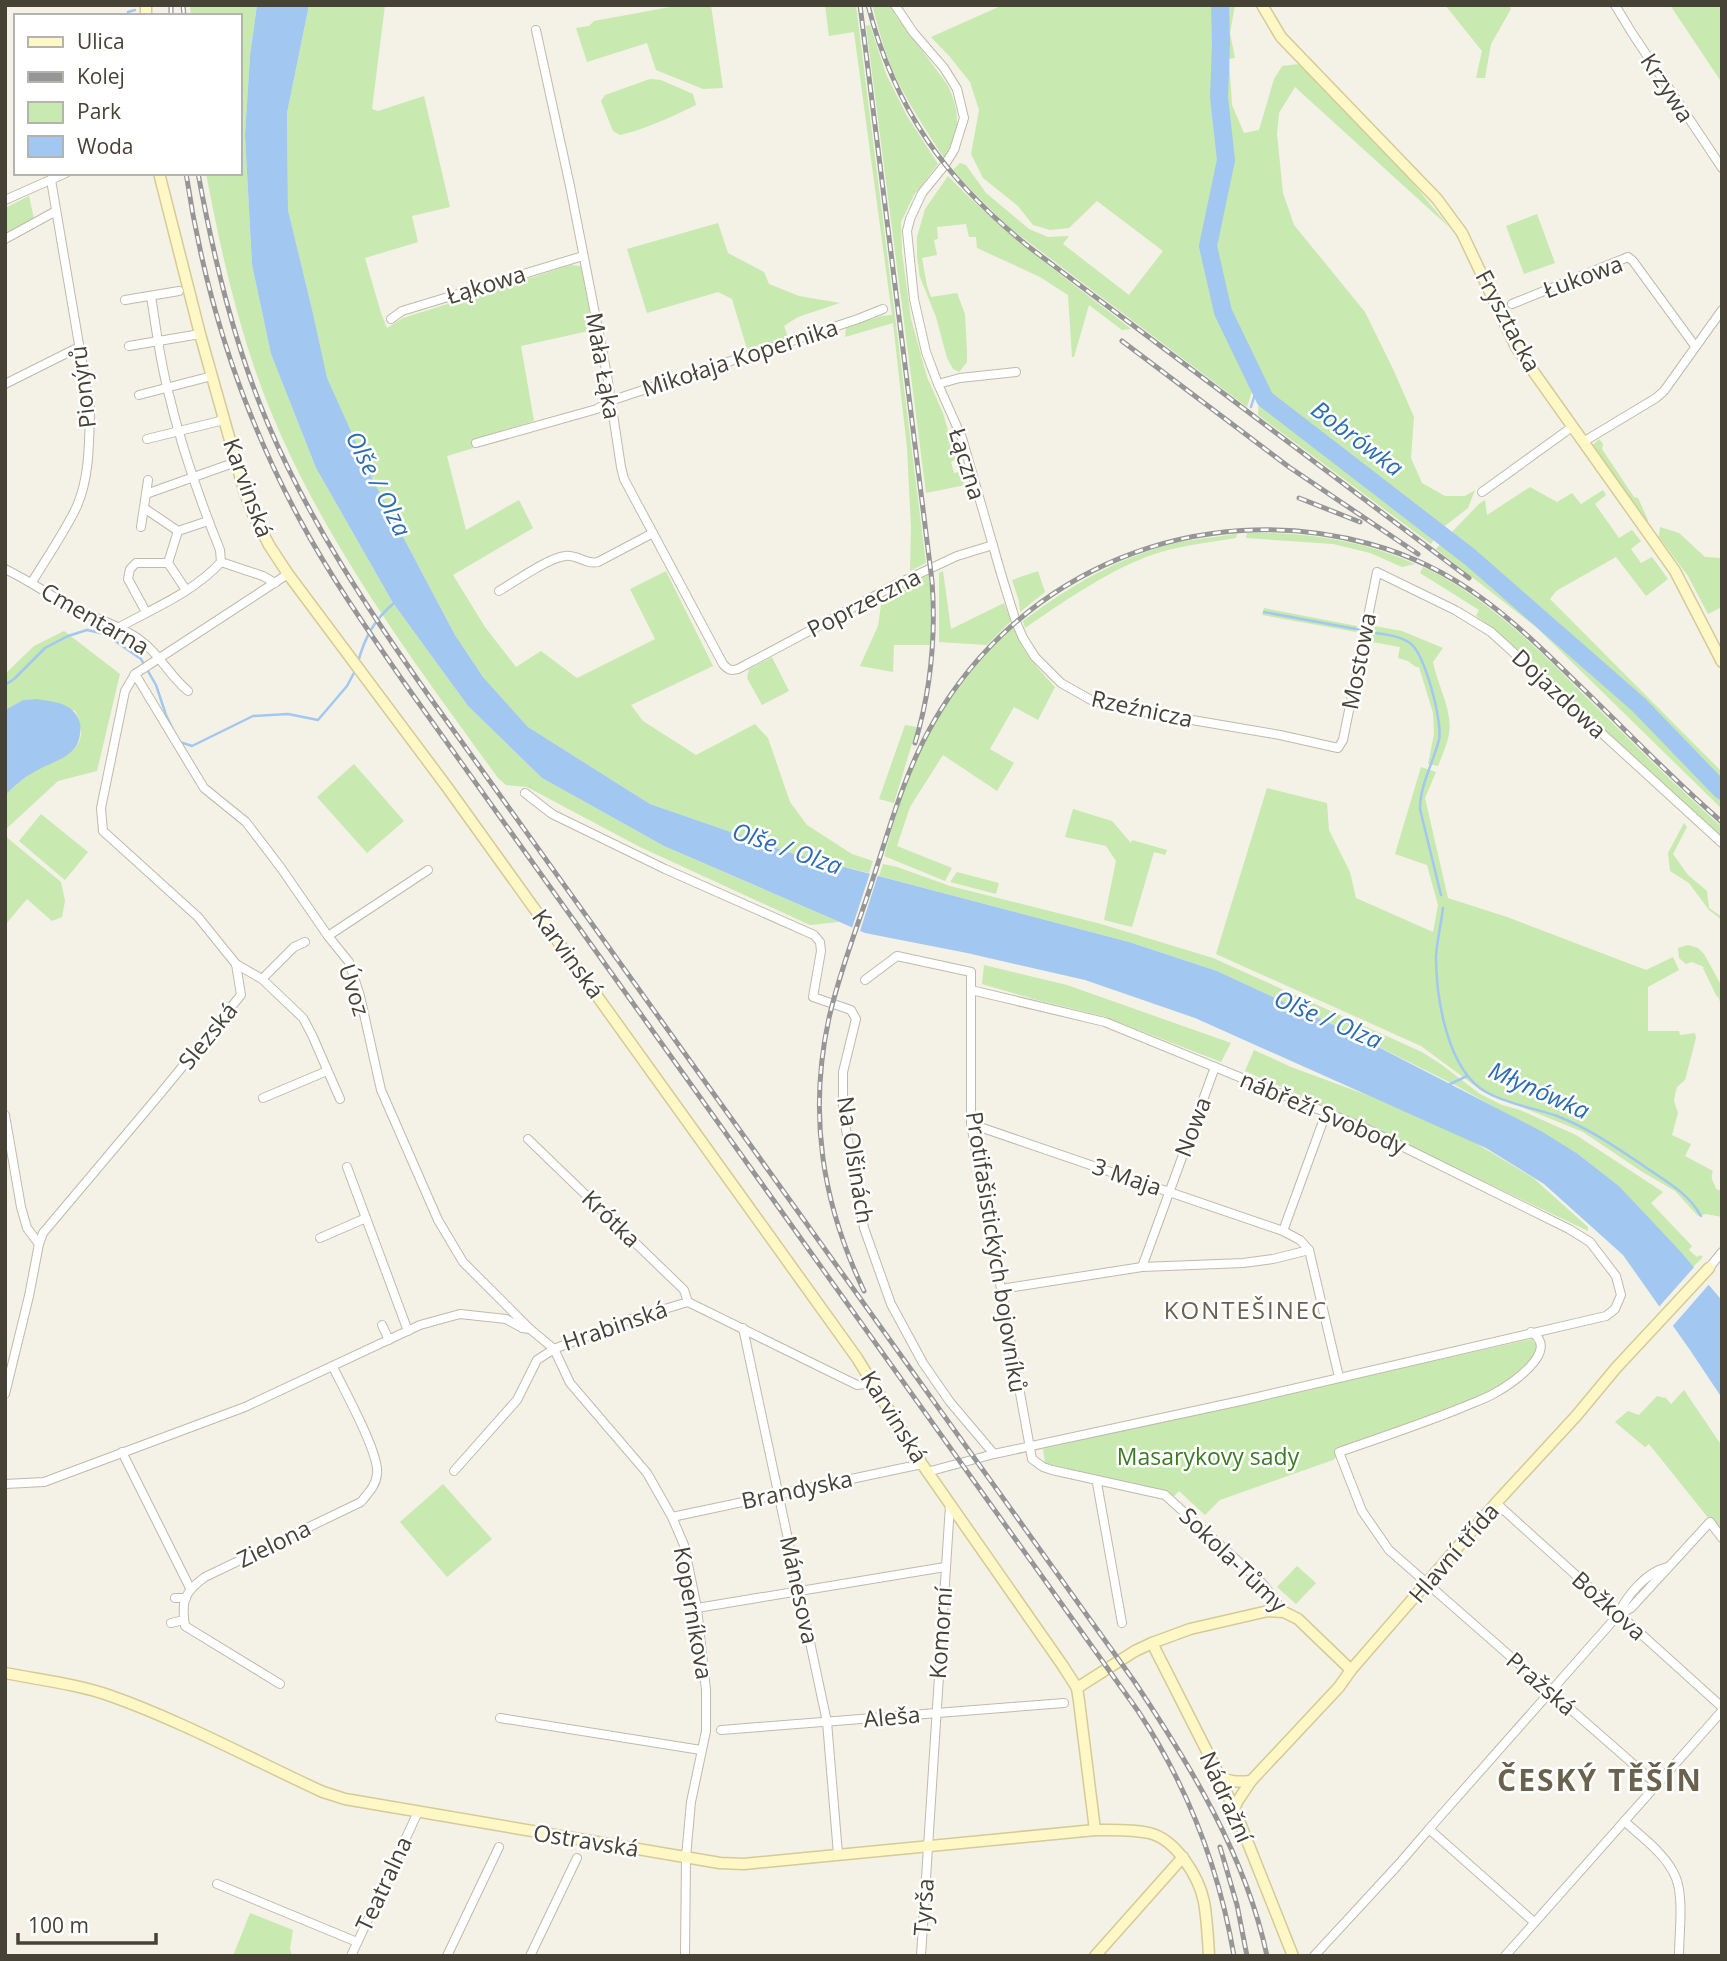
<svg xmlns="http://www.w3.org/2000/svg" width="1727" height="1961" font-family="'Open Sans',sans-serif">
	<rect width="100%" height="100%" fill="#f4f1e7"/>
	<g fill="#c8e9af">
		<path d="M190,5H257L250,55L245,135L252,265L271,354L316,468L393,603L468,706L542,778L664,846L839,922L810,925L640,847L527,787L506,785L498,778C409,655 316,532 262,389C236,319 220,247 206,173H240V16H191Z"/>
		<polygon points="309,5 385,5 372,109 378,111 424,96 450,207 412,216 418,242 365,258 381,313 387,328 403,318 571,265 581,266 593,330 521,346 534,421 472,440 474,448 447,456 466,530 519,500 533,528 453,575 485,627 516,667 541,651 577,678 655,639 630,589 666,571 713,666 631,705 643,721 696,755 755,724 768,738 790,802 807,825 852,854 873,861 869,873 791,853 650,804 528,727 483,677 455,635 372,478 326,378 312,309 288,210 287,113"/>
		<polygon points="681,5 711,5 723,88 703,89 656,70 647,43 587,62 576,28 589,26 594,21"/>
		<polygon points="825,5 856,5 926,563 910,571 911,527 907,448 893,323 845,337 846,328 881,316 892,315 854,32 829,36"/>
		<path d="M872,5H891L896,16L947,84C955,99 961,122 954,138C952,145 947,152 944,158C927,132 910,106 896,78C885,55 879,30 872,5Z"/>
		<polygon points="1003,5 1215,5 1216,14 1213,78 1221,162 1204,247 1220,318 1253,388 1247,407 1010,228 976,195 953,170 960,163 966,165 986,193 1029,229 1048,237 1069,236 1063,244 1129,295 1163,251 1097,201 1069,228 1050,230 1033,225 1018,206 983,178 971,154 979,110 970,82 950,57 931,37"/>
		<polygon points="1227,5 1235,5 1230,33 1235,58 1229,59 1232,105 1244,133 1259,130 1274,79 1282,66 1299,64 1394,160 1449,227 1295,87 1279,113 1277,134 1283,193 1294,225 1365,312 1393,369 1414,417 1411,458 1422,483 1445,496 1465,496 1475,490 1468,508 1441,529 1266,396 1241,342 1225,298 1214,259 1213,243 1231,162 1231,136 1224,96 1228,10"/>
		<polygon points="1445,5 1509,5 1511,9 1491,44 1485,78 1476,78 1482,51"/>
		<polygon points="1670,5 1722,5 1722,83"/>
		<polygon points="870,25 886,74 907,116 938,164 914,195 901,222 902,252 911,319 927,377 943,413 956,459 951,462 954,473 959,472 965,485 926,493 866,26"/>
		<path d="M650,79L661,80L693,94L696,105C671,117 646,129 620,135L613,131L601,101L605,95Z"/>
		<path d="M948,176C1003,234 1069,280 1131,329L1122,330L1089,305L1074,357H1072L1068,295L1040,277L977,248L976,237H969L966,224L937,227L938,239L934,240L937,255L922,258L927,286L931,297L957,293L965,314L967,352V362L959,372L953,369L947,358L936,317L920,277L917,257V237L925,209Z"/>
		<polygon points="29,196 34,219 5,235 5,208"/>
		<polygon points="1537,214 1555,263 1524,274 1506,226"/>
		<polygon points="718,223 728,253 764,272 769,284 799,296 840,303 798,317 784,326 788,337 747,349 732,299 718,292 647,313 627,249"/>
		<polygon points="1259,395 1269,412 1435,538 1431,544 1258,415"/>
		<polygon points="1599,439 1603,444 1602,449 1634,497 1638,498 1648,520 1647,523 1593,445"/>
		<polygon points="1530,487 1557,502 1572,493 1581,504 1603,490 1606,495 1595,504 1619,538 1632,530 1641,541 1631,549 1641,563 1652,557 1668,579 1646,596 1616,557 1556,591 1550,599 1722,772 1722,786 1559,623 1500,572 1450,534 1479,504 1485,500 1487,515"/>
		<polygon points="1660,527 1679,533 1705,557 1722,558 1722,607 1708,614 1688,576 1659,537"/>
		<path d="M1247,533C1304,532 1362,540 1415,564L1402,567L1370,553L1333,544L1246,538Z"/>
		<path d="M1237,534L1236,538C1206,543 1175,546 1146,557C1103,574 1063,602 1025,628L1023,621C1068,587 1117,558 1172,544C1193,539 1215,537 1237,534Z"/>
		<polygon points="1442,542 1469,560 1607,680 1704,782 1722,798 1722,809 1536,627 1436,549"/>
		<path d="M1423,567C1485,596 1534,645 1582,693C1628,738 1673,784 1722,827V838L1499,633L1476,616L1479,610L1420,573Z"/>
		<polygon points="943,571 951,629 1004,603 1011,621 987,645 939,642 939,573"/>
		<polygon points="1038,571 1045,592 1020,612 1019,601 1012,580"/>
		<polygon points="930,574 931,645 894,645 893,672 860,666 878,626 881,605 885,596"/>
		<polygon points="1264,608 1357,626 1356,632 1262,615"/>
		<path d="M1014,626C1019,650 1039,669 1055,687L1038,720L1014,707L990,749L1014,763L997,791L943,755L910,807L897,846L952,868L945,881L884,856C892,828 900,801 910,774C933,717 970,668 1014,626Z"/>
		<path d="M1374,626L1402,631L1443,648L1433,662C1437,685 1453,710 1449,734C1447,745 1442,756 1438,766L1428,764L1434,734L1433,713L1419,667H1416L1408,661L1398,658L1400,647L1372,642Z"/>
		<path d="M64,631L120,674L97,771L58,781L5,830V795C15,786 25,777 36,770C64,755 94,750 75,711L35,699L23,700L5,710V674L34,646Z"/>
		<polygon points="772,657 789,691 762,705 747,678 749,669"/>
		<polygon points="905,725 917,727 894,803 879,799"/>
		<polygon points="354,764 404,821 367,853 317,797"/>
		<path d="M1421,767L1436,772L1425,798L1448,898L1507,917L1646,970L1673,957L1679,970L1648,987V1031H1679L1680,1035L1695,1033L1696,1038L1685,1080L1677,1087L1675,1095L1674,1101L1678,1113L1672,1135L1691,1144L1685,1156L1713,1171C1709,1179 1715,1183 1716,1189L1722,1191V1217L1706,1214L1698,1216L1675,1191L1641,1171L1583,1132L1482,1091L1421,1046L1216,954L1267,788L1327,803L1329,830L1350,872L1356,898L1433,932L1438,905L1427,865L1395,854Z"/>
		<polygon points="1073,809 1112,821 1131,843 1132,840 1167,850 1165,855 1154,852 1132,927 1104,920 1116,861 1106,846 1065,837"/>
		<polygon points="41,814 88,852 65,880 19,841"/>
		<polygon points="1684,823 1687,827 1673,854 1688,875 1707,891 1709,908 1722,917 1722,920 1709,910 1689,883 1670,871 1668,853"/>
		<polygon points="5,836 61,882 65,901 62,917 52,921 27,899 5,925"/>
		<polygon points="883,864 897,867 950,886 1101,924 1213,958 1422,1052 1442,1065 1480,1094 1502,1105 1520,1110 1576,1135 1663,1192 1651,1203 1692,1246 1689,1250 1697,1257 1700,1255 1703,1257 1693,1267 1619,1186 1578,1154 1457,1086 1355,1035 1217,971 1129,942 879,876"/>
		<polygon points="957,872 999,883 996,894 950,882"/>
		<polygon points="1688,945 1698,948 1704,954 1714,972 1722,987 1722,1008 1718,996 1717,997 1703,968 1704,967 1692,962 1686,964 1679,958 1678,948"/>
		<polygon points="984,965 1067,985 1231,1043 1221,1062 1103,1016 1037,1000 982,984"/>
		<polygon points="1254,1050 1291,1067 1367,1095 1469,1139 1532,1177 1588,1227 1588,1231 1338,1112 1245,1071"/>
		<polygon points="1532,1339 1537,1346 1535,1357 1499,1388 1473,1401 1353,1442 1333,1460 1220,1500 1205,1515 1179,1491 1173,1497 1156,1490 1045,1463 1043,1449"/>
		<polygon points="1684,1390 1722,1446 1722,1535 1649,1444 1645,1447 1615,1422 1628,1411 1639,1415 1657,1396 1664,1398 1665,1397 1671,1404"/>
		<polygon points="443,1484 492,1539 447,1577 400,1522"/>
		<polygon points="1297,1566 1316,1583 1296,1604 1277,1587"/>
		<polygon points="250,1913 293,1930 290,1949 292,1956 233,1956"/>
	</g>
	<g fill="#a2c8f2">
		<polygon points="257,5 309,5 287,113 288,210 312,309 327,378 372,478 455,635 483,677 528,727 650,804 791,853 1129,942 1217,971 1355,1035 1541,1131 1578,1154 1619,1186 1680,1251 1719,1297 1722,1301 1722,1398 1690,1350 1623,1255 1544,1184 1486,1148 1195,1018 1085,980 967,953 865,933 664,846 542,778 468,706 393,603 316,468 271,354 252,265 245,135 250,55"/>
		<path d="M35,699C50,701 71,702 78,718C81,724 81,727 80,734C78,757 53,761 36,771C24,777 15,786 5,795V710L23,700Z"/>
	</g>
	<g fill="#f4f1e7">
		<polygon points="871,870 879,872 859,934 851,931"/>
		<polygon points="1696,1265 1711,1282 1671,1328 1657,1309"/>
	</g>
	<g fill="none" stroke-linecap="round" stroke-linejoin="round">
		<g stroke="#a2c8f2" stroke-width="2.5">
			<polyline points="128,12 135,10"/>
			<polyline points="1251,407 1258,384"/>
			<polyline points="1264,612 1361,630"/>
			<path d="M1368,632C1381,634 1399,635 1410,643C1425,654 1443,722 1439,740C1433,763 1420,785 1420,809L1441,895"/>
			<path d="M358,662C365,637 374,620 394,603"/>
			<polyline points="5,685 14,679 45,648 68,636 87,630 105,634 141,659 156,685 166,715 175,734"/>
			<polyline points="180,742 192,746 253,716 288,714 318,720 347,686 355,671"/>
			<path d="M1443,908C1441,924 1437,941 1436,956C1436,997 1447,1070 1486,1092C1507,1104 1534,1108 1557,1116C1588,1128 1614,1146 1641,1164C1663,1180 1687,1191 1701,1216"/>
			<polyline points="1448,1085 1467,1076"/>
		</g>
		<polyline stroke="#a2c8f2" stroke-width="18" points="1220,5 1221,43 1219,97 1226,160 1208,246 1223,312 1265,399 1470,557 1639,705 1722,791"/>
		<g stroke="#c0baa9" stroke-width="10">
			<g id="street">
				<polyline points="895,5 913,32 944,68 957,89 964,118 954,150 944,166 922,193 910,219 907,231 914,299 926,352 938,384 962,438 1002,577 1016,622 1023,638 1035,657 1061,683 1091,700 1116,707 1280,735 1338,748 1343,740 1377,572 1455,610 1491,632 1722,843"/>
				<polyline points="1615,5 1632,33 1722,168"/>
				<path d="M536,30L570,186L607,375L621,467L624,479L723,664C728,670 731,671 738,669L897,584L957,556L993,545"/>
				<polyline points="5,200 66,173"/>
				<polyline points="5,239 56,211"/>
				<polyline points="125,300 179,291"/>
				<polyline points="1512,304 1628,257 1633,261 1695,346"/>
				<polyline points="391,319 402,311 583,256"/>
				<polyline points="129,346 200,334"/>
				<polyline points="5,384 79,347"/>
				<polyline points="938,384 960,378 1016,372"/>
				<polyline points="139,395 212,376"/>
				<polyline points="147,439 224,420"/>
				<polyline points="1583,442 1656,398 1664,391 1722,310"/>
				<polyline points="476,443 597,409 610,401 858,319 883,309"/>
				<polyline points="1482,492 1572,427"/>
				<polyline points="146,494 236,462"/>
				<polyline points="144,508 178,531"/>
				<polyline points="141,527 148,480"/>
				<polyline points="221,562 263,576 275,583"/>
				<path d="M5,569C30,581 52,597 76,609C97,619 126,628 144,643C161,657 170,676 188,691"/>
				<path d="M32,582C46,559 66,530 77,506C90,476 89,441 90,409L51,180"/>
				<polyline points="186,590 168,563 178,531 208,521"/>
				<path d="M499,591C516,581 548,558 565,556C577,554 586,565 598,562L653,533"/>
				<polyline points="146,612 128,579 130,569 136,563 168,563"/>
				<path d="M118,628C152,609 194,592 221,562L220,550C199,498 181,446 168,391C160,360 156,328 151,296"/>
				<polyline points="135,674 204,788 246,822 281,868 328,936 349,962 360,996 381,1090 438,1220 463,1262 530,1329 554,1349 570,1383 647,1473 672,1517 684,1545 697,1608 706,1690 706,1731 691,1802 686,1857 685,1956"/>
				<polyline points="525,793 552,814 665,869 814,935 820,942 821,951 813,997 851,1010 856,1019 843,1072 843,1113 864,1228 891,1304 923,1363 950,1402 994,1454"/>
				<polyline points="328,936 428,870"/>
				<polyline points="236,964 262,979 303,1018 312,1035 340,1099"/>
				<polyline points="262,979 294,947 305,942"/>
				<polyline points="865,980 897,956 971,972 971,1124 1032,1459 1043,1467 1052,1470 1165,1495 1263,1584 1284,1612"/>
				<polyline points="263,1098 327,1071"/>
				<polyline points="5,1115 21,1207 27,1228 39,1244"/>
				<polyline points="971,1124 1283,1231 1300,1240 1309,1250 1339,1377"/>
				<polyline points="528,1139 684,1290 688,1302"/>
				<polyline points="347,1167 408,1331"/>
				<polyline points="1283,1231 1326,1113"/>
				<polyline points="320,1238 366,1218"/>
				<polyline points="1142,1267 1215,1067"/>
				<polyline points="1709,1268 1722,1252"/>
				<polyline points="1001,1289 1142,1267 1243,1263 1273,1259 1309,1250"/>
				<polyline points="382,1325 389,1340"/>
				<polyline points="743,1328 827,1722 838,1854"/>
				<path d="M1531,1332C1562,1350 1511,1384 1495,1393C1485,1399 1472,1403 1461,1408C1421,1424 1380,1438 1339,1452L1362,1511L1389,1550L1656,1784"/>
				<polyline points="5,1394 29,1296 39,1244 43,1233 160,1094 241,995 236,964 198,917 103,831 101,808 125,691 135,674 288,574"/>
				<polyline points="122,1452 190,1588"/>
				<polyline points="454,1471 517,1400 537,1360 554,1349 631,1319 688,1302 857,1385 873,1383"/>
				<polyline points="927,1472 994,1454 1245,1400 1606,1316 1615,1309 1621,1295 1616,1276 1590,1242 1569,1229 1369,1130 1105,1022 971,990"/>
				<polyline points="1098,1480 1097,1483 1122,1623"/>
				<polyline points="5,1484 44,1482 245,1407 420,1325 460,1314 506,1319 522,1328 530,1329"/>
				<polyline points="1496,1503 1722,1707"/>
				<polyline points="672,1517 922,1464"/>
				<polyline points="175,1598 186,1598"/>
				<polyline points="697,1608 945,1567"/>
				<polyline points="1618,1615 1631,1608 1710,1522 1722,1538"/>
				<polyline points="171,1623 184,1620"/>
				<path d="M280,1684L185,1626C181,1601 184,1592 205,1577L361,1502C368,1493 376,1486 377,1474C380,1454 343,1388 333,1367"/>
				<polyline points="500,1718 701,1750"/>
				<polyline points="721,1730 1064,1703"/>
				<path d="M1624,1821C1642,1837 1667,1855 1676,1878C1684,1899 1679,1933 1679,1956"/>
				<polyline points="217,1884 357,1942"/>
				<path d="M1534,1922L1429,1829L1618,1615C1627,1595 1646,1572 1668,1567"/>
				<polyline points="351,1956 418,1812"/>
				<polyline points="447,1956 499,1847"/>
				<polyline points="530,1956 577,1858"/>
				<polyline points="921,1956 950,1505"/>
				<polyline points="1314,1956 1398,1865 1429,1829"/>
				<polyline points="1505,1956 1722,1711"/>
			</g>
		</g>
		<g stroke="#d5cb96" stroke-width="13">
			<g id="secondary">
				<polyline points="146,5 146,16"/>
				<polyline points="1262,5 1281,37 1437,199 1462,233 1516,347 1675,571 1722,662"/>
				<polyline points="159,173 200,334 244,490 253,514 269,545 288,574 447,787 857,1358 922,1464 1063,1666 1077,1688 1079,1701 1095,1830"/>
				<polyline points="1152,1643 1218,1773 1240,1823 1293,1956"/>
				<path d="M5,1673C40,1680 77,1684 111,1696C184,1722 253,1760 323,1792L345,1799L720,1863L744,1864L1095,1830C1113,1830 1132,1829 1149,1833C1176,1839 1199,1877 1204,1902C1207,1919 1208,1938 1209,1956"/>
				<polyline points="1077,1688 1135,1651 1152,1643 1190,1629 1268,1611 1284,1612 1298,1619 1351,1670"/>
				<path d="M1218,1774C1228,1783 1239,1782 1251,1781"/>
				<polyline points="1234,1810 1237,1802 1251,1781 1339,1687 1351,1670 1496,1503 1577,1415 1616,1368 1709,1268"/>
				<polyline points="1095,1956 1183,1857"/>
			</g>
		</g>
		<use href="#street" stroke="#fff" stroke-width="8"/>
		<use href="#secondary" stroke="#fff8c6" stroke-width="10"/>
		<g stroke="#969696" stroke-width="5">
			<g id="rail">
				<polyline points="171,5 171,16"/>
				<polyline points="183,5 184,16"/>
				<path d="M860,5L932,581C936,636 931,690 915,743"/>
				<path d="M868,5C895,111 946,180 1029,247L1469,578"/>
				<path d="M186,173C204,294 242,413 300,520C330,576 367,629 403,681L1138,1711C1187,1785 1219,1868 1234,1956"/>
				<path d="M198,173C214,259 234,344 268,424C310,523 369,611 431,699L1134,1681C1190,1765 1246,1856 1267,1956"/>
				<polyline points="1122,341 1289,467 1418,554"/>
				<polyline points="1299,498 1360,522"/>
				<path d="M864,1291C822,1203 808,1114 829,1018C839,974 855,933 869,891C888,834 903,775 933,723C1021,569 1199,497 1370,544C1458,568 1512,619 1575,681C1624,728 1671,778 1722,822"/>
				<polyline points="1220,1847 1237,1905 1247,1956"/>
			</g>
		</g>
		<use href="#rail" stroke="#fff" stroke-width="2.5" stroke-dasharray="8" stroke-linecap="butt"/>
	</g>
	<g text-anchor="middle" stroke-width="5" stroke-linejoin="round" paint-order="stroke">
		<g font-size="23" fill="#474236" stroke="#fff">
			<text transform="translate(1667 88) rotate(57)" y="8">Krzywa</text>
			<text transform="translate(1583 277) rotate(-20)" y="8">Łukowa</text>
			<text transform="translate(486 285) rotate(-17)" y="8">Łąkowa</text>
			<text transform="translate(1508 321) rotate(62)" y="8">Frysztacka</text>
			<text transform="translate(740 358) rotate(-18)" y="8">Mikołaja Kopernika</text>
			<text transform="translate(603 366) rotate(80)" y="8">Mała Łąka</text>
			<text transform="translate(83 387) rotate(-97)" y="8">Pionýrů</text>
			<text transform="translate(967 464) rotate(73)" y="8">Łączna</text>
			<text transform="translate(248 488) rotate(70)" y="8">Karvinská</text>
			<text transform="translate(864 603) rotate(-27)" y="8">Poprzeczna</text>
			<text transform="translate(95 619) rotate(30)" y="8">Cmentarna</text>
			<text transform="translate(1359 661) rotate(-79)" y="8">Mostowa</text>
			<text transform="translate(1559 694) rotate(43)" y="8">Dojazdowa</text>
			<text transform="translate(1142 709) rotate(12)" y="8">Rzeźnicza</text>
			<text transform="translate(568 954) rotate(54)" y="8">Karvinská</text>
			<text transform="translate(354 990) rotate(72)" y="8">Úvoz</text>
			<text transform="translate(208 1036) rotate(-51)" y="8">Slezská</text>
			<text transform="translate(1323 1113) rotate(23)" y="8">nábřeží Svobody</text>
			<text transform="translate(1193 1127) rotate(-69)" y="8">Nowa</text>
			<text transform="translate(855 1160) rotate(81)" y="8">Na Olšinách</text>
			<text transform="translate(1127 1177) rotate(19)" y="8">3 Maja</text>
			<text transform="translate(611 1219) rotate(44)" y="8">Krótka</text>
			<text transform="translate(996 1252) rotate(81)" y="8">Protifašistických bojovníků</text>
			<text transform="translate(615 1326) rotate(-19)" y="8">Hrabinská</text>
			<text transform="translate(894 1417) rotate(58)" y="8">Karvinská</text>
			<text transform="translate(797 1490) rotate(-12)" y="8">Brandyska</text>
			<text transform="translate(274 1544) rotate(-26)" y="8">Zielona</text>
			<text transform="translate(1454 1553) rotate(-49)" y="8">Hlavní třída</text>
			<text transform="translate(1233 1560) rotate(44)" y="8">Sokola-Tůmy</text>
			<text transform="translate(799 1590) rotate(78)" y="8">Mánesova</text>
			<text transform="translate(1609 1606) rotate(42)" y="8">Božkova</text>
			<text transform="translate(693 1613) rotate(80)" y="8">Koperníkova</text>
			<text transform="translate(941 1633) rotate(-86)" y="8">Komorní</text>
			<text transform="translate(1541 1684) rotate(41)" y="8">Pražská</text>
			<text transform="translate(892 1717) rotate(-5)" y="8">Aleša</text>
			<text transform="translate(1226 1797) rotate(66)" y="8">Nádražní</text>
			<text transform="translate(586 1841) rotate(9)" y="8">Ostravská</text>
			<text transform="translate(384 1884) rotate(-65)" y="8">Teatralna</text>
			<text transform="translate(924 1907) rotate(-86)" y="8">Tyrša</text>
		</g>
		<g font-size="23" fill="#3d7a28" stroke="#fff">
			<text x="1208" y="1465">Masarykovy sady</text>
		</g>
		<g font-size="24" font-style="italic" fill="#2c6cb5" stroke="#fff">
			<text transform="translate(1357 439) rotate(37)" y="8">Bobrówka</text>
			<text transform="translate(378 484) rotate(63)" y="8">Olše / Olza</text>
			<text transform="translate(787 849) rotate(19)" y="8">Olše / Olza</text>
			<text transform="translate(1328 1020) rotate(23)" y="8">Olše / Olza</text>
			<text transform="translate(1539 1091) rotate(24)" y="8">Młynówka</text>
		</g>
		<g font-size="24" letter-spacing="2" fill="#6a624d" stroke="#fff">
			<text x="1246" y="1319">KONTEŠINEC</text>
		</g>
		<g font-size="30" font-weight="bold" letter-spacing="2" fill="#6a624d" stroke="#fff">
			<text x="1600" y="1791">ČESKÝ TĚŠÍN</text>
		</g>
	</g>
	<rect width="1727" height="1961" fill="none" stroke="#474236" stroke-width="14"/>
	<rect x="14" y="14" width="228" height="161" fill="#ffffff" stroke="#b5b3af" stroke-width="2"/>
	<rect x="28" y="37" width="35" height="10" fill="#fff8c6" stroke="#b5b3af" stroke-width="2"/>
	<text x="77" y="49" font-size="21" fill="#474236">Ulica</text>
	<rect x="28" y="72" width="35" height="10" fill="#969696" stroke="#b5b3af" stroke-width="2"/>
	<text x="77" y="84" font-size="21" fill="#474236">Kolej</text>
	<rect x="28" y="102" width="35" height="21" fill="#c8e9af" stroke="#b5b3af" stroke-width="2"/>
	<text x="77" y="119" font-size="21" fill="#474236">Park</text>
	<rect x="28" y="136" width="35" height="21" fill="#a2c8f2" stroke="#b5b3af" stroke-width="2"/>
	<text x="77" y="154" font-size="21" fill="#474236">Woda</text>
	<path d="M18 1933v10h138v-10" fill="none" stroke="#474236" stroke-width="3.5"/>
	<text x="28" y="1933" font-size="21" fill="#474236" stroke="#ffffff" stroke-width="5" paint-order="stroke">100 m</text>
</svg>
